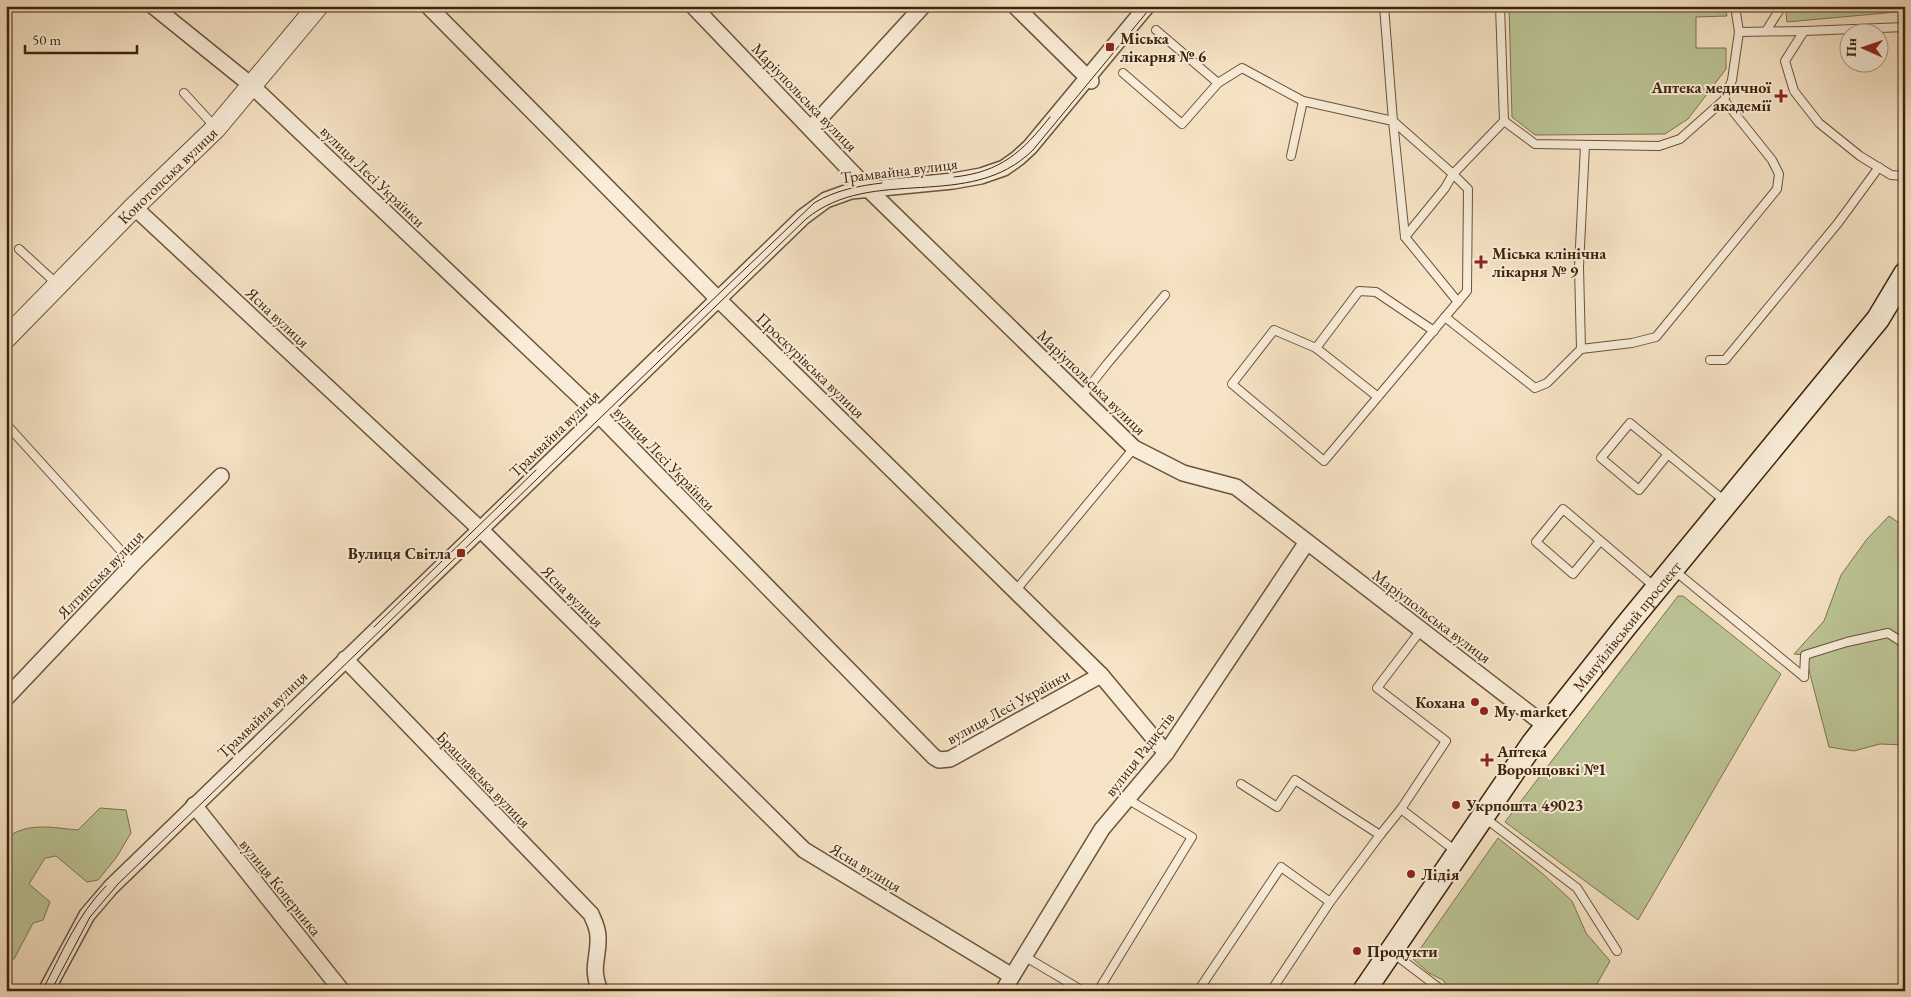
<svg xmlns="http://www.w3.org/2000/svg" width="1911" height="997" font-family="'EB Garamond',serif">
	<rect width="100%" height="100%" fill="#f6e3c5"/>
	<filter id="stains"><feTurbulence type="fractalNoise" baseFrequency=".004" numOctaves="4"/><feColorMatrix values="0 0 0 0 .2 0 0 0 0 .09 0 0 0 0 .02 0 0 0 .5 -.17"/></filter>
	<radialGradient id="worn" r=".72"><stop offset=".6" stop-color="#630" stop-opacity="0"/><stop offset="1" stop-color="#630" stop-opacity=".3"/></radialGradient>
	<g fill="#bcc495" stroke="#7d7450">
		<polygon points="1509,6 1725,6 1727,16 1696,17 1696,48 1726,48 1726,69 1688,119 1665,134 1535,135 1512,117"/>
		<polygon points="1791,6 1896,6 1897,12 1787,22 1786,14"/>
		<polygon points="1889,516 1905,527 1905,745 1880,744 1854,751 1829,747 1805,655 1794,654 1824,621 1841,575 1867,539"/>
		<polygon points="1678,596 1683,596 1781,674 1638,920 1505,822"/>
		<path d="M100,808L126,810L131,833L116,858L98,880L87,882L56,856L45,858L29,884L50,902L43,920L33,923L14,959L6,958V839C26,821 54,828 78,830Z"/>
		<polygon points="1498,838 1543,874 1572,901 1586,933 1610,961 1593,991 1450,991 1443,980 1429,973 1413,959"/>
	</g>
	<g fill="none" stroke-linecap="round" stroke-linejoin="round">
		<g stroke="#6c5339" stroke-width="10">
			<g id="service">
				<polyline points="1384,6 1393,121 1453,174 1504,121"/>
				<polyline points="1500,6 1504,121 1535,144 1659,146 1680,139 1724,100"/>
				<polyline points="1735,6 1739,32 1804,31"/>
				<polyline points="1905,27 1804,31 1785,61 1794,91 1819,123 1860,156 1891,175 1905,176"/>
				<polyline points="1156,30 1218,83 1242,68 1303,101"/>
				<polyline points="1766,31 1782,6"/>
				<polyline points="1123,73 1182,124 1218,83"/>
				<polyline points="184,93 216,128"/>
				<polyline points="1291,156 1303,101 1393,121 1405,237 1458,302"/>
				<polyline points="1405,237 1445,188 1453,174 1468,189 1467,291 1445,317"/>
				<polyline points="19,249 57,284"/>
				<polyline points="1316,348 1359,291 1376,292 1434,331"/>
				<polyline points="1581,349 1579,267 1585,145"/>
				<polyline points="1710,360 1725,360 1838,223 1879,167"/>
				<polyline points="1081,397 1107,364 1165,295"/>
				<polyline points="1378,397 1316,348 1274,330 1232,384 1324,461 1445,317 1535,388 1547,383 1581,349 1632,343 1656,337 1777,189 1779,174 1772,160 1724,100 1732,80 1739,32"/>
				<polyline points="6,424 133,564"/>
				<polyline points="1668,454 1639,490 1601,458 1630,423 1726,502"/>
				<polyline points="1600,541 1573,574 1536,542 1563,509 1655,587"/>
				<polyline points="1675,571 1804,677"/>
				<polyline points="1016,590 1134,448"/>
				<polyline points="1804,677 1805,655 1847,642 1888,633 1905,644"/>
				<polyline points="1241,784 1277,807 1295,780 1380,835"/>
				<polyline points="1401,809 1457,852"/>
				<polyline points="1485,818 1577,888 1617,951"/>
				<polyline points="1330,902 1380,835 1401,809 1446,741 1377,688 1421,630"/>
				<polyline points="1393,953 1443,991"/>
				<polyline points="1024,956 1083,991"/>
				<polyline points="1098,991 1192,837 1127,799"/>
				<polyline points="1198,991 1281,867 1330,902 1271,991"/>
			</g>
		</g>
		<g stroke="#6c5339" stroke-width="18">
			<g id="minor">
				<polyline points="153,6 251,85 596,412 934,757 939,760 950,759 1101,675"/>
				<polyline points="428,6 718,299 1101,675 1166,753"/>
				<polyline points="693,6 868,189 1134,448 1183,473 1236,487 1546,726"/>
				<polyline points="1015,6 1091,81"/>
				<polyline points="811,128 923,6"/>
				<polyline points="134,207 480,529 804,850 1012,976"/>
				<path d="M345,659L591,914C594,921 598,928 598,937C599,959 590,966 600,991"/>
				<polyline points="6,698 133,564 221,476"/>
				<polyline points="194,805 342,991"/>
				<polyline points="46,991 87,915 111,887 803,217 826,200 851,191 953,181 981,176 1004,168 1018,158 1030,147 1147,6"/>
				<polyline points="1003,991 1102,829 1166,753 1307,542"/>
			</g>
		</g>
		<g stroke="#6c5339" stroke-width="22">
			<g id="tertiary">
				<path id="s1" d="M6,338L134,207L216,128L318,6"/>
			</g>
		</g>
		<g stroke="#3e230a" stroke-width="25">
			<g id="secondary">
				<path id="s2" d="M1364,991L1533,743L1625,627L1878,319L1905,274"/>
			</g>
		</g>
		<use href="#service" stroke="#f9edd9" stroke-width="8"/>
		<use href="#minor" stroke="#f9edd9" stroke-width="15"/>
		<use href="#tertiary" stroke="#f9edd9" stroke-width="20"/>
		<use href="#secondary" stroke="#f9edd9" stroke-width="22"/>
		<g stroke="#3e230a" stroke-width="1">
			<path d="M954,177C1001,172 1022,152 1050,117"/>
			<path d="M658,352L814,203C836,190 858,186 882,183"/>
			<polyline points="374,627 536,470"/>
			<path d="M42,991C61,955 77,915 106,886"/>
			<path d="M51,991L90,917L118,884L806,219C873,164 969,213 1033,150L1152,6"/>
		</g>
	</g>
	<g fill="#8f2418" stroke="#f9edd9" stroke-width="2">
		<rect x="1105" y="42" width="10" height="10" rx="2.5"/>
		<path d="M1778.5 88.5h5v5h5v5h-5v5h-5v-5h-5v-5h5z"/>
		<path d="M1478.5 254.5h5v5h5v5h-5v5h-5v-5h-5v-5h5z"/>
		<rect x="456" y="548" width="10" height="10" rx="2.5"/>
		<circle cx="1475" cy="702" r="5"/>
		<circle cx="1484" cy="711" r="5"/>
		<path d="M1484.5 752.5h5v5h5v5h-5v5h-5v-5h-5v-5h5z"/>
		<circle cx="1456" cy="805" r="5"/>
		<circle cx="1411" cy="874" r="5"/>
		<circle cx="1357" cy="951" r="5"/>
	</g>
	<g text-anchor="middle" stroke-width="4" stroke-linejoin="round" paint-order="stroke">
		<g font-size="16" font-weight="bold" fill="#3e230a" stroke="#f9edd9" text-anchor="start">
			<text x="1120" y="44">Міська<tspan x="1120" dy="18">лікарня № 6</tspan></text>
			<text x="1771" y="93" text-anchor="end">Аптека медичної<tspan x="1771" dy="18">академії</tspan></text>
			<text x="1492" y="259">Міська клінічна<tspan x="1492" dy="18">лікарня № 9</tspan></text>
			<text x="451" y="559" text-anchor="end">Вулиця Світла</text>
			<text x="1465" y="708" text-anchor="end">Кохана</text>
			<text x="1494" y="717">My market</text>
			<text x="1497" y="757">Аптека<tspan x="1497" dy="18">Воронцовкі №1</tspan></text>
			<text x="1466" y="811">Укрпошта 49023</text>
			<text x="1421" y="880">Лідія</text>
			<text x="1367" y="957">Продукти</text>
		</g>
		<g font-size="16" fill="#3e230a" stroke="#f9edd9">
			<text transform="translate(805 97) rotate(46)" y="6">Маріупольська вулиця</text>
			<text transform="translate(899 170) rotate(-7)" y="6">Трамвайна вулиця</text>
			<text dy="6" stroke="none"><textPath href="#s1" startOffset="229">Конотопська вулиця</textPath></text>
			<text transform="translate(373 176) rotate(44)" y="6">вулиця Лесі Українки</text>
			<text transform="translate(278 317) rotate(43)" y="6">Ясна вулиця</text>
			<text transform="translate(811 365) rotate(44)" y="6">Проскурівська вулиця</text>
			<text transform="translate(1092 382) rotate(44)" y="6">Маріупольська вулиця</text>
			<text transform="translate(554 433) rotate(-44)" y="6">Трамвайна вулиця</text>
			<text transform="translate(665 458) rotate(46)" y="6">вулиця Лесі Українки</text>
			<text transform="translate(100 574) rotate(-46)" y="6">Ялтинська вулиця</text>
			<text transform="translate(573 596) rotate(45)" y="6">Ясна вулиця</text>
			<text transform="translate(1432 616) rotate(37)" y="6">Маріупольська вулиця</text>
			<text dy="6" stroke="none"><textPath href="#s2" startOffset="450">Мануйлівський проспект</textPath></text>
			<text transform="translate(1008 706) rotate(-29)" y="6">вулиця Лесі Українки</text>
			<text transform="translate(262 714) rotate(-44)" y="6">Трамвайна вулиця</text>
			<text transform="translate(1139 754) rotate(-52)" y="6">вулиця Радистів</text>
			<text transform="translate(484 779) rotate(46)" y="6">Брацлавська вулиця</text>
			<text transform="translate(866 867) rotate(31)" y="6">Ясна вулиця</text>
			<text transform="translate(281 887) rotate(51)" y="6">вулиця Коперника</text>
		</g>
	</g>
	<rect width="1911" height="997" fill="none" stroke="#f6e3c5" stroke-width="25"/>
	<rect x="8" y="8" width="1896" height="982" fill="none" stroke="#3e230a" stroke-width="2.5"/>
	<rect x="12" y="12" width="1886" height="972" fill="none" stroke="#3e230a"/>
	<g transform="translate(1864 48) rotate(272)"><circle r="24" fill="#f9edd9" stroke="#ae9c86"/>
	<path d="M0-4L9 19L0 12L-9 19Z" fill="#8f2418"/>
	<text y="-8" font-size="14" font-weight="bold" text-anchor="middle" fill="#3e230a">Пн</text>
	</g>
	<path d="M25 45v8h112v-8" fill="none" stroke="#3e230a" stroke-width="2.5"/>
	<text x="32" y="45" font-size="15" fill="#3e230a" stroke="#f9edd9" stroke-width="4" paint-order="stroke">50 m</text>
	<rect width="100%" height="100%" filter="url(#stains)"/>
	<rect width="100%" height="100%" fill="url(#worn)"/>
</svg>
